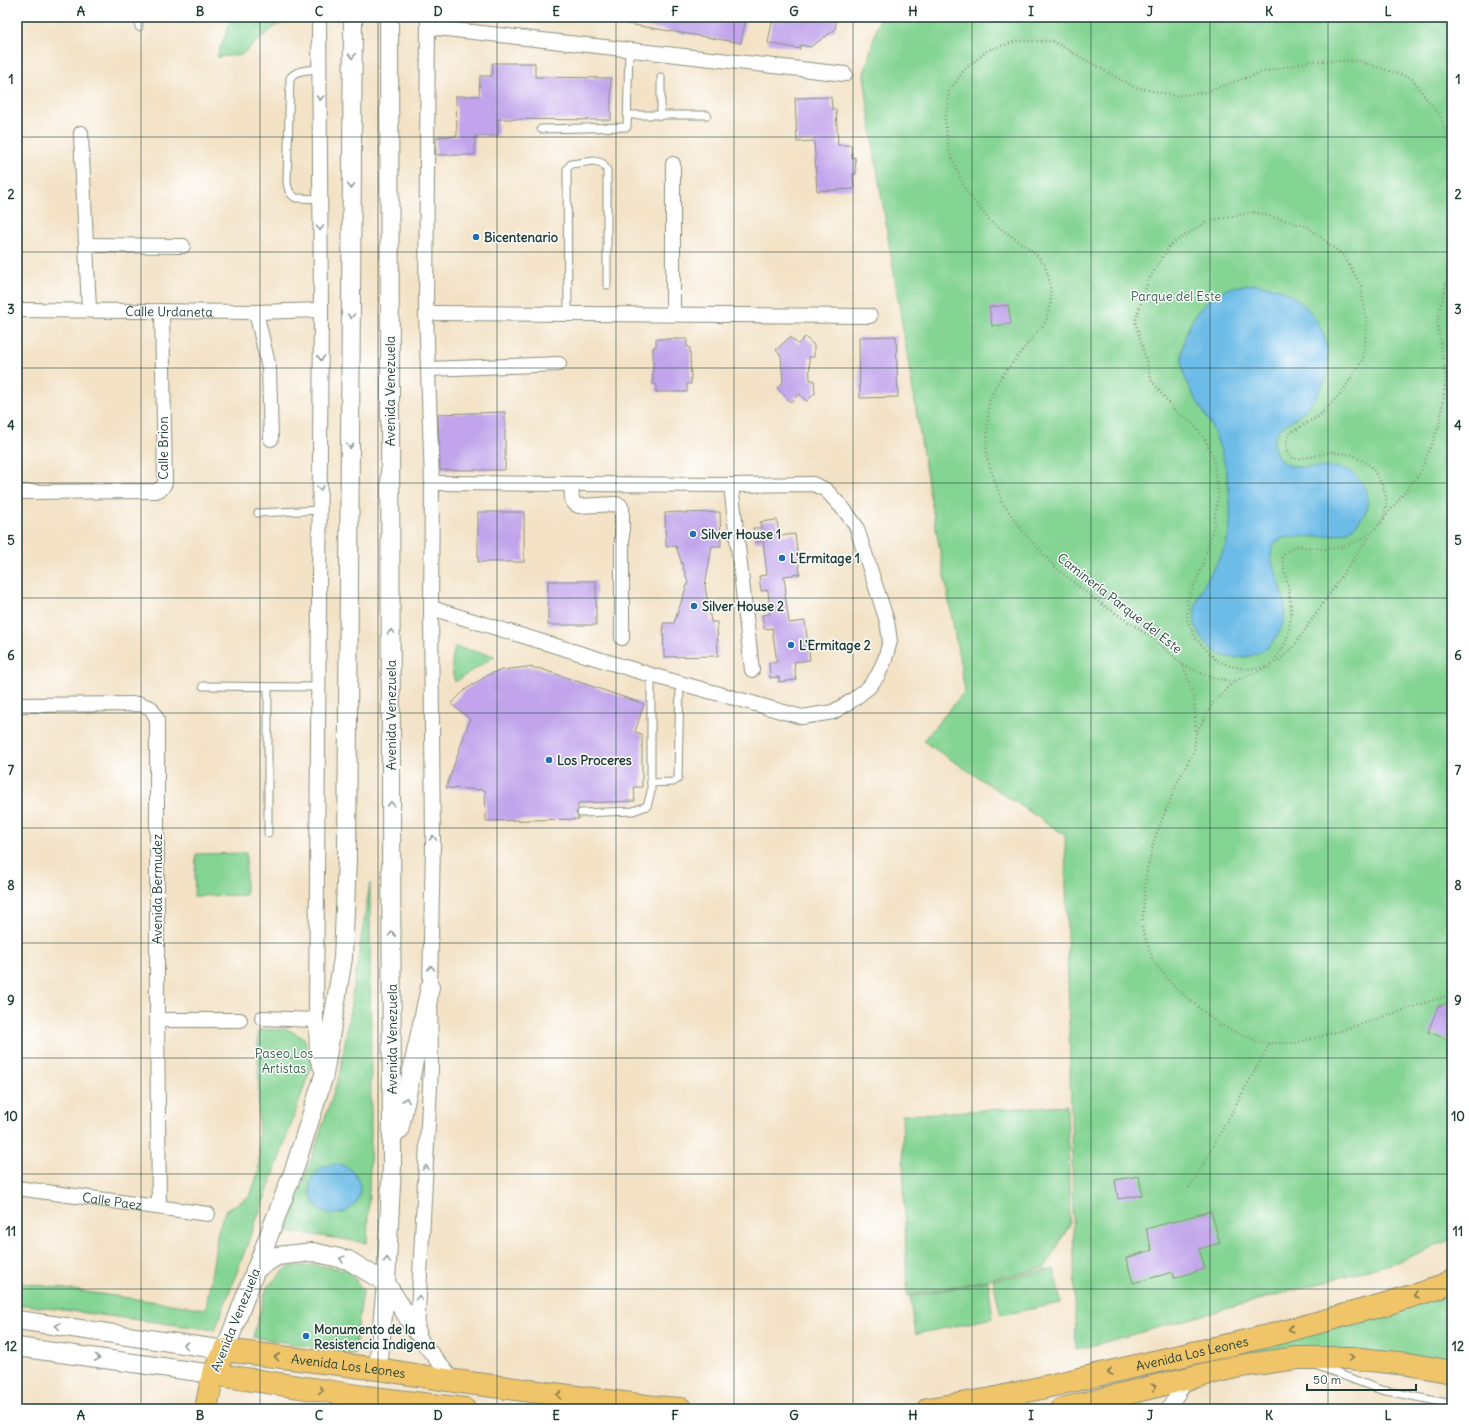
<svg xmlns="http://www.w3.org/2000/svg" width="1469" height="1426" font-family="Delius,sans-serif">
	<rect width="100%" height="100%" fill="#fff"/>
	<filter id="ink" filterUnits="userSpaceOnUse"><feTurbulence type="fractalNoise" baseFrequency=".025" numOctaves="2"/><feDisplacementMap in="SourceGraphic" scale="8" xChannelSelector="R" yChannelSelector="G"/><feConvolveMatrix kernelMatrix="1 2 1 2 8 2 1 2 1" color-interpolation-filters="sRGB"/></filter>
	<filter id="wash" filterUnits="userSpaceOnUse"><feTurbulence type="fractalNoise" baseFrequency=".012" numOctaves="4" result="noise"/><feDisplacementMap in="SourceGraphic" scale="16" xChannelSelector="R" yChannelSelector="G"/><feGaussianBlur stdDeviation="0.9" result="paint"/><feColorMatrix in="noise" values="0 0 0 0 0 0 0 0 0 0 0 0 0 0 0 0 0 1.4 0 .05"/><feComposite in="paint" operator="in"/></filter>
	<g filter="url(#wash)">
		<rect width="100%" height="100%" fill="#f3e2c6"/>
		<g fill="#84d493" stroke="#528864">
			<polygon points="232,17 294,17 294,20 277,25 241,55 217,57"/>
			<polygon points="880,17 1452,17 1452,1239 1397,1262 1076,1350 1065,835 923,741 965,691 928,484 873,144 864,74"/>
			<path d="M455,647L495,656L455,682C451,670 451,659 455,647Z"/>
			<polygon points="246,853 246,895 194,896 196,854"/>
			<polygon points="370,883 371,1136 367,1243 287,1231 340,1073"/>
			<polygon points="287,1029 304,1038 312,1064 273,1176 215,1330 17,1304 17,1282 206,1309 218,1231 225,1211 250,1196 259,1171 258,1030"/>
			<polygon points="1067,1105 1070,1224 1045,1268 907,1296 902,1115"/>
			<polygon points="316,1265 348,1270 363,1290 354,1354 253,1337 267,1287 288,1267"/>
			<polygon points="1054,1269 1061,1303 1001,1315 993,1280"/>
			<polygon points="988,1281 993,1318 916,1334 910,1297"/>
			<polygon points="1452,1287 1452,1362 1218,1361 1241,1351"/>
		</g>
		<g fill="#6dbce7" stroke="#467c8e">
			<path d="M1255,284C1266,286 1276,287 1286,292C1321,311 1341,357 1319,392C1313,401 1306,410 1298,416C1291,421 1282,426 1277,433C1273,439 1273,446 1276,453C1285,478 1330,460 1350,471C1354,473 1358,478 1361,482C1368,489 1368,496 1367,506C1366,512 1364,516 1360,520C1357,524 1353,529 1348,531C1332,538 1312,536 1295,537C1290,537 1284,537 1279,540C1276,541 1274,544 1273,547C1269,556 1273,565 1276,573C1287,601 1291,624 1268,647C1259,655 1240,660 1228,657C1219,655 1211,649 1206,643C1177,612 1210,580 1223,551C1230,537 1231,521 1230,504C1229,481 1225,459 1216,437C1209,417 1194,400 1186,380C1174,350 1189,314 1215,295C1227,287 1241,285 1255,284Z"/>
			<circle cx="335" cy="1189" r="25"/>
		</g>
		<g id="blocks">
			<g fill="#c1a4eb">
				<polygon points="623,17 746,17 741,43 622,23"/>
				<polygon points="773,17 790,18 837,17 835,30 810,47 800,45 800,49 768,43"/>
				<polygon points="493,63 535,63 535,77 611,78 611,120 498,119 498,136 475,136 475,155 436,155 436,137 457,136 456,96 479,96 480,76 492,76"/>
				<polygon points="831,97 832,109 836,109 838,145 851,145 852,158 855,157 856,174 853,174 854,189 817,191 814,141 797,142 795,98"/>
				<polygon points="1008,305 1011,324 992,326 989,307"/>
				<polygon points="896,336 898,397 860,398 859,337"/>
				<polygon points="790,337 798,344 805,337 814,345 814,357 809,357 810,380 814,380 815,393 807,401 799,394 791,402 777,388 783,382 781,356 776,350"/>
				<polygon points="656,339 687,339 687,347 690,347 691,384 687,384 687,392 656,392 656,384 653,384 653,347 656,347"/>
				<polygon points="505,412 505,470 440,470 438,414"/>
				<rect x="478" y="512" width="46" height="50"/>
				<polygon points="682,512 682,513 720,512 721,546 712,546 705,586 711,622 717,622 718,656 664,657 663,623 674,623 688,582 676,546 666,547 665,513"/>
				<polygon points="777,520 779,536 795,534 800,574 784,576 786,593 785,593 789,623 805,621 810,660 794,662 796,680 779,682 779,677 770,678 769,663 777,662 772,628 764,629 762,615 770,614 768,590 761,591 759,576 767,575 763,541 755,542 753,528 761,528 760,522"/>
				<rect x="548" y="581" width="48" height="44"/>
				<polygon points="528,667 541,669 644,704 635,732 642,734 642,787 634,787 635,801 578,803 578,809 576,813 579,819 486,821 485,790 446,788 470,719 451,704 466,689 490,674 502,670"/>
				<polygon points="1445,1004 1452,1006 1452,1041 1428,1032 1438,1006"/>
				<polygon points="1139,1176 1142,1195 1118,1199 1115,1180"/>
				<polygon points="1211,1211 1220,1243 1199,1249 1205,1269 1174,1278 1173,1272 1133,1283 1126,1258 1152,1250 1146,1229"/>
			</g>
		</g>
	</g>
	<g filter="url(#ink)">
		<use href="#blocks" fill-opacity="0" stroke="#89907d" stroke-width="1"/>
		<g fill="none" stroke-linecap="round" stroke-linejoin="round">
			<g stroke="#89907d" stroke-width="9">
				<g id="service">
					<polyline points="138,17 139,27"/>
					<path d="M320,69C309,70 297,69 290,78L287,182C288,189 289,194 296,198L320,199"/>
					<polyline points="628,115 707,115"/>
					<polyline points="661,116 661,77"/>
					<polyline points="541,129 627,127 629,49"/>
					<polyline points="568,313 567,169 571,164 594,161 602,163 607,170 607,285"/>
					<polyline points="258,513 320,510"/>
					<polyline points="203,686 318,687"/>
					<polyline points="651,783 673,782 678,779 680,683"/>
					<polyline points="581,813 633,811 647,806 651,792 651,675"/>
					<polyline points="268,833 268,687"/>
					<polyline points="1318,1366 1381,1390 1452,1404"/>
				</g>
			</g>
			<g stroke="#89907d" stroke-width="16">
				<g id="minor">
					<polyline points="319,17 321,310 316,1020 317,1058 324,1075"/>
					<polyline points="428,17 426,313 432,483 431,608 433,844 430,987 431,1067 417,1332 423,1343 454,1381"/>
					<polyline points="428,27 845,74"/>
					<polyline points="81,133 89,310"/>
					<polyline points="86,245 183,246"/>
					<path id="s1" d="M17,310L256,312L321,310"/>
					<polyline points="256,312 269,368 271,439"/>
					<polyline points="426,313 870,316"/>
					<polyline points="673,314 673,164"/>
					<polyline points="428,369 559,364"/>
					<path d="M572,484C572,492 569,503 579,506L616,504L620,505L622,509V638"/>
					<polyline points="731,485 752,670"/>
					<polyline points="17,492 156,491 162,488 165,483 162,311"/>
					<polyline points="431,608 651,675 802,717 833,712 850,702 869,687 878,675 885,659 890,641 887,621 856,526 846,512 826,490 813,484 731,485 432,483"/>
					<polyline points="17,705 140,704 151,708 157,719 157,1020 159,1207"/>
					<polyline points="262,1018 316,1020"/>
					<polyline points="157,1020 240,1020"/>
					<path id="s2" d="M17,1188L208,1214"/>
					<polyline points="1168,1409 1188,1378"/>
				</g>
			</g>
			<g stroke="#89907d" stroke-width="20">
				<g id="tertiary">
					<polyline points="399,1131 430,987"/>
					<polyline points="255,1270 277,1256 313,1252 348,1260 386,1283 417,1332"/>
					<polyline points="17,1320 225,1350 295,1167 324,1075 343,958 347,859 353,17"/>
					<polyline points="17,1347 213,1374"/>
					<polyline points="378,1369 386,1283 392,1165 389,17"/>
				</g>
			</g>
			<g stroke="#89907d" stroke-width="24">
				<g id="primary">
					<polyline points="213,1374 365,1397 464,1409"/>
					<path id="s3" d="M206,1409L213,1374L225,1350L378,1369L454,1381L654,1407L681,1409"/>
					<path id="s4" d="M928,1409L992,1399L1272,1335L1382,1305L1438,1288L1452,1280"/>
					<polyline points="1062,1409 1235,1367 1297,1358 1351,1358 1408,1364 1452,1372"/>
				</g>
			</g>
			<g stroke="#89907d" stroke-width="2.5" stroke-dasharray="1 3" stroke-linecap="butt">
				<polyline points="1452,148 1440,116 1411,78 1359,61 1311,61 1263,72 1205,92 1177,96 1134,87 1052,41 1017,41 988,50 964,70 949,92 945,121 949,151 966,191 990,221 1034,252 1045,265 1050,283 1051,301 1046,321 998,381 989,402 986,455 1002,502 1025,534 1053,565 1089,595 1155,640 1183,665 1194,696 1196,732 1194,751 1178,781 1155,837 1147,870 1144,898 1142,929 1153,961 1175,988 1220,1025 1261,1043 1296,1043 1340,1031 1452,994"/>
				<path d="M1254,212L1308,227L1344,256L1361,286L1367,325L1363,359L1343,391L1319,416L1290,433L1286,442L1287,452L1294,459L1310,457L1331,452L1353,455L1371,466L1383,486L1387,502L1383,520L1368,536L1342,547L1324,549L1297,546L1287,551L1282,557C1283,569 1287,579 1289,591C1293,609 1291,633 1282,649C1278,655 1273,661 1269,667L1246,669L1230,666L1216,660L1195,638L1187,619L1188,599L1202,567L1214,525L1218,494L1213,456L1204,438L1193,424L1175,411L1152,381L1135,322L1148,281L1170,245L1208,221Z"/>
				<polyline points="1384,518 1420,473 1440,423 1446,379 1437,321 1452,262"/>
				<polyline points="1183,665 1210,677 1233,682 1266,668"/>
				<polyline points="1272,665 1292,649 1345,571 1371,535"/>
				<polyline points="1197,731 1213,703 1233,682"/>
				<polyline points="1189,1188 1199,1172 1270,1043"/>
			</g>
			<use href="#service" stroke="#fff" stroke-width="7"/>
			<use href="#minor" stroke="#fff" stroke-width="14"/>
			<use href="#tertiary" stroke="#fff" stroke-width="18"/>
			<use href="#primary" stroke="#f0c469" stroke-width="22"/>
		</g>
		<defs><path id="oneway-chevron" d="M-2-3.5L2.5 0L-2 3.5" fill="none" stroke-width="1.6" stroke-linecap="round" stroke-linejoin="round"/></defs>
		<g stroke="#8f9e9a">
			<use href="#oneway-chevron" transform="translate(352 56) rotate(90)"/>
			<use href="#oneway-chevron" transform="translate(320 98) rotate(90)"/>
			<use href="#oneway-chevron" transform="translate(351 186) rotate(90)"/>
			<use href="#oneway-chevron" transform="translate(320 228) rotate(89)"/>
			<use href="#oneway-chevron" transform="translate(351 316) rotate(90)"/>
			<use href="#oneway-chevron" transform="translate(321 358) rotate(90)"/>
			<use href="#oneway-chevron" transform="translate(350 446) rotate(90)"/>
			<use href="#oneway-chevron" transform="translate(320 488) rotate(90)"/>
			<use href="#oneway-chevron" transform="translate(391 632) rotate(-90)"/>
			<use href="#oneway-chevron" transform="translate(391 804) rotate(-90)"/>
			<use href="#oneway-chevron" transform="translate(433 838) rotate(-90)"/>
			<use href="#oneway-chevron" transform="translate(392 934) rotate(-90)"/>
			<use href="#oneway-chevron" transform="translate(431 968) rotate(-89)"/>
			<use href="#oneway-chevron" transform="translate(406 1100) rotate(-78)"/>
			<use href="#oneway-chevron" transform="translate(426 1168) rotate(-87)"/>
			<use href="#oneway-chevron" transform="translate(342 1259) rotate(-165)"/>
			<use href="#oneway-chevron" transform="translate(387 1260) rotate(-87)"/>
			<use href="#oneway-chevron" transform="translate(419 1298) rotate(-87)"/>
			<use href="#oneway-chevron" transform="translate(58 1326) rotate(-172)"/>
			<use href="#oneway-chevron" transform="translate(186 1345) rotate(-172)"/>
			<use href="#oneway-chevron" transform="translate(97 1358) rotate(8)"/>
		</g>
		<g stroke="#7d7a4c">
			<use href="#oneway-chevron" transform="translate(1416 1295) rotate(163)"/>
			<use href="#oneway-chevron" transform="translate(1291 1329) rotate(165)"/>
			<use href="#oneway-chevron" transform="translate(277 1357) rotate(-173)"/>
			<use href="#oneway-chevron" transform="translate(1351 1358) rotate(3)"/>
			<use href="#oneway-chevron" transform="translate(1110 1372) rotate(167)"/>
			<use href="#oneway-chevron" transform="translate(1154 1387) rotate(-14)"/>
			<use href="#oneway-chevron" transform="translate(321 1390) rotate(8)"/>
			<use href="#oneway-chevron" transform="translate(559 1395) rotate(-172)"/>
		</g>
	</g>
	<path fill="none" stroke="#1f3d34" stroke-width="1" stroke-opacity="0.55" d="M141,17V1409M260,17V1409M378,17V1409M497,17V1409M616,17V1409M734,17V1409M853,17V1409M972,17V1409M1091,17V1409M1210,17V1409M1328,17V1409M17,137H1452M17,252H1452M17,368H1452M17,483H1452M17,598H1452M17,713H1452M17,828H1452M17,943H1452M17,1058H1452M17,1174H1452M17,1289H1452"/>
	<g fill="#1f6fb2" stroke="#fff" stroke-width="1.5">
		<circle cx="476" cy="237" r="4"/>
		<circle cx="693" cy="534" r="4"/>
		<circle cx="782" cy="558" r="4"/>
		<circle cx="694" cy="606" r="4"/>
		<circle cx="791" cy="645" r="4"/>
		<circle cx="549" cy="760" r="4"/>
		<circle cx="306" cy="1336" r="4"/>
	</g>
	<g text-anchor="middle" stroke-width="3" stroke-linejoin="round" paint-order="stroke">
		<g font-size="13" font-weight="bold" fill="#1f3d34" stroke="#fff" text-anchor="start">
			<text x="484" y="242">Bicentenario</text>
			<text x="701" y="539">Silver House 1</text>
			<text x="790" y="563">L'Ermitage 1</text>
			<text x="702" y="611">Silver House 2</text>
			<text x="799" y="650">L'Ermitage 2</text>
			<text x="557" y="765">Los Proceres</text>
			<text x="314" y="1334">Monumento de la<tspan x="314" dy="15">Resistencia Indigena</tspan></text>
		</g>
		<g font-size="13" fill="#38634c" stroke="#fff">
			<text x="1176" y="301">Parque del Este</text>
			<text x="284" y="1058">Paseo Los<tspan x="284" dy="15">Artistas</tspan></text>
		</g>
		<g font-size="13" fill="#1f3d34" stroke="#fff">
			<text dy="5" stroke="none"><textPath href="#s1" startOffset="152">Calle Urdaneta</textPath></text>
			<text transform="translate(390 391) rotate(-90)" y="5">Avenida Venezuela</text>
			<text transform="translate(163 448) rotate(-90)" y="5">Calle Brion</text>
			<text transform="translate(1120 603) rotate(38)" y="5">Caminería Parque del Este</text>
			<text transform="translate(391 715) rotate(-90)" y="5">Avenida Venezuela</text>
			<text transform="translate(157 889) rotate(-90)" y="5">Avenida Bermudez</text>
			<text transform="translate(392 1039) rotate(-90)" y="5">Avenida Venezuela</text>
			<text dy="5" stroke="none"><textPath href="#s2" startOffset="96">Calle Paez</textPath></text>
			<text transform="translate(235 1320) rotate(-68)" y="5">Avenida Venezuela</text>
			<text dy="5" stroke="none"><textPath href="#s4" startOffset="270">Avenida Los Leones</textPath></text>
			<text dy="5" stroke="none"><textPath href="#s3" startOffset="187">Avenida Los Leones</textPath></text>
		</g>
	</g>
	<rect width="1469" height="1426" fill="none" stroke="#fff" stroke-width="44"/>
	<path d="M1307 1384v6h109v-6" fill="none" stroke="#1f3d34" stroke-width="2"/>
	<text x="1313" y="1384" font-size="12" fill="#1f3d34" stroke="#ffffff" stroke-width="3" paint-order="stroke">50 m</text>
	<rect x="22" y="22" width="1425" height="1382" fill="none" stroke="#1f3d34" stroke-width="1.5"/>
	<g font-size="13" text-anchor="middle" font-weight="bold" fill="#1f3d34">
		<text x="81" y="16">A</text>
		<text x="200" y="16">B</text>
		<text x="319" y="16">C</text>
		<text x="438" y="16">D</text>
		<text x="556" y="16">E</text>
		<text x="675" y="16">F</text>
		<text x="794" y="16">G</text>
		<text x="913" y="16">H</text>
		<text x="1031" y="16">I</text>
		<text x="1150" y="16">J</text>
		<text x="1269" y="16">K</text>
		<text x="1388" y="16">L</text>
		<text x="11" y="84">1</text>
		<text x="1458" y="84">1</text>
		<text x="11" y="199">2</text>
		<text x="1458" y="199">2</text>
		<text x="11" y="314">3</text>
		<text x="1458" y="314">3</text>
		<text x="11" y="430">4</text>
		<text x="1458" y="430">4</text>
		<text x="11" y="545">5</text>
		<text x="1458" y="545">5</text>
		<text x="11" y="660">6</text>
		<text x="1458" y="660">6</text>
		<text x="11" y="775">7</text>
		<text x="1458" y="775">7</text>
		<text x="11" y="890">8</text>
		<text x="1458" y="890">8</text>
		<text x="11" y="1005">9</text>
		<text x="1458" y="1005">9</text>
		<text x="11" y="1121">10</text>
		<text x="1458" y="1121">10</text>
		<text x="11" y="1236">11</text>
		<text x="1458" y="1236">11</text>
		<text x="11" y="1351">12</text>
		<text x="1458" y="1351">12</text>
		<text x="81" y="1420">A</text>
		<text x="200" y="1420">B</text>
		<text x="319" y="1420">C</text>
		<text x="438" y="1420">D</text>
		<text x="556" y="1420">E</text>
		<text x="675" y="1420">F</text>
		<text x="794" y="1420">G</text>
		<text x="913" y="1420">H</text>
		<text x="1031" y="1420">I</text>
		<text x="1150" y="1420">J</text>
		<text x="1269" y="1420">K</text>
		<text x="1388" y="1420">L</text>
	</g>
</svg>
